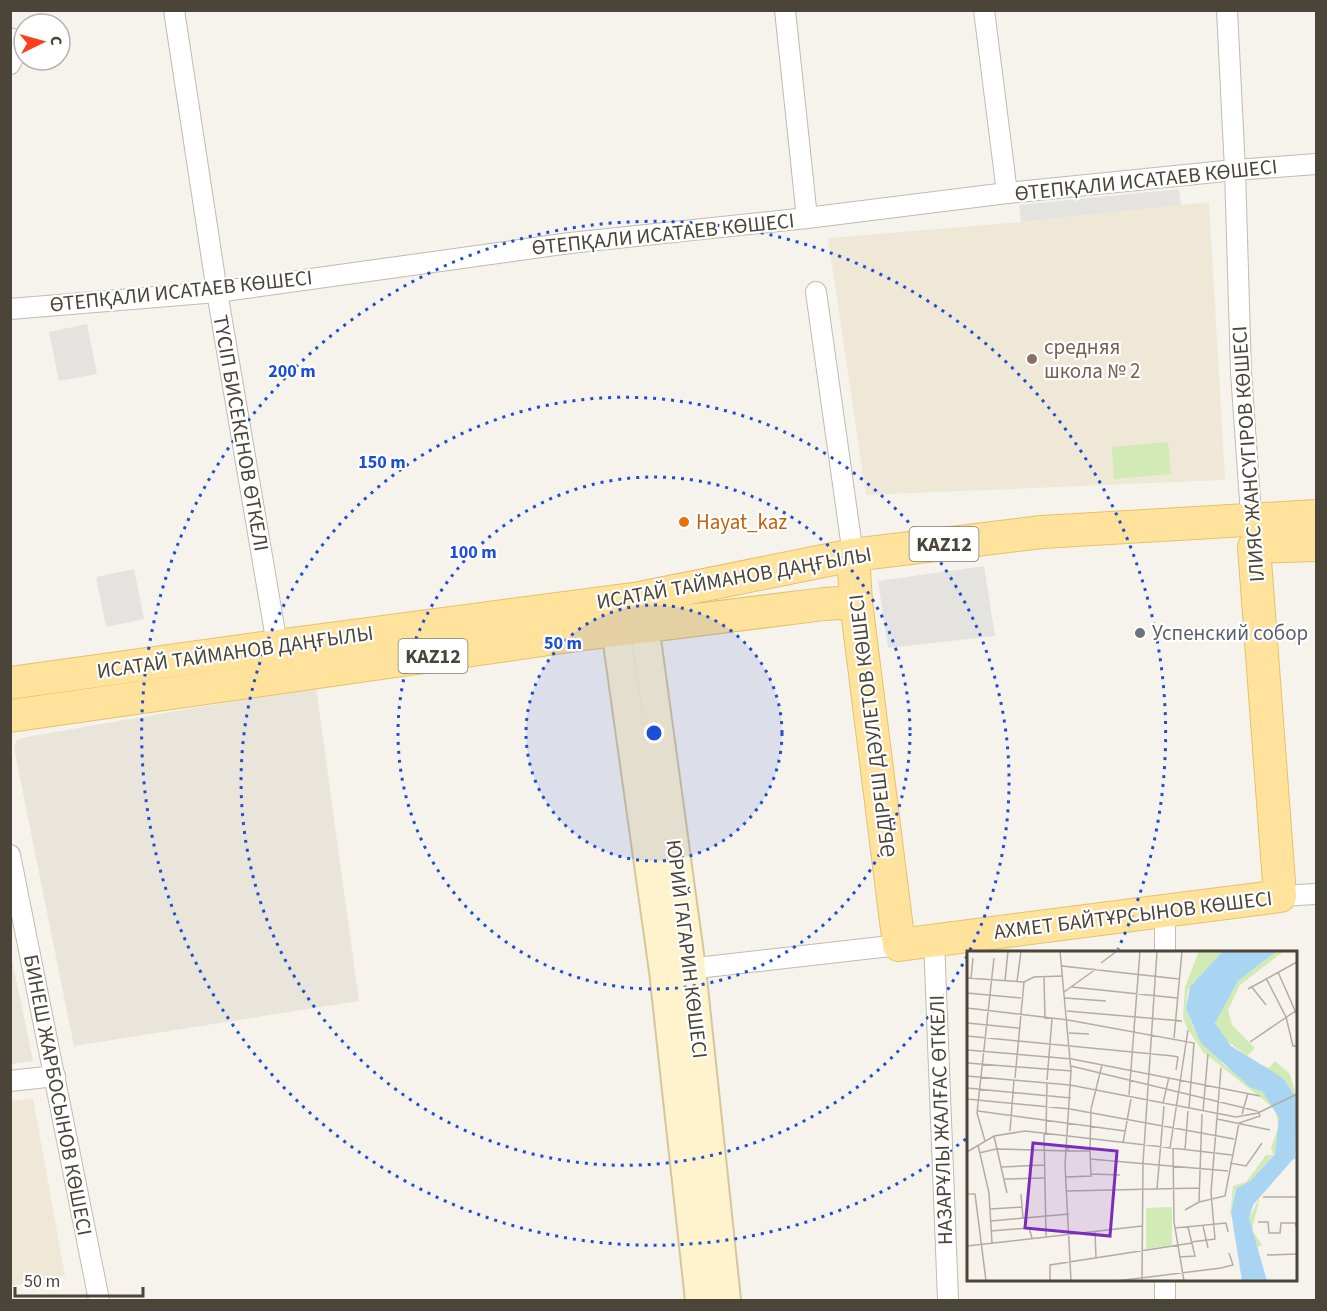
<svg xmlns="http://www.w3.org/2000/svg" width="1327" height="1311" font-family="'Source Sans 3',sans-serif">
	<rect width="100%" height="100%" fill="#f6f3ec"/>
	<g fill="#eae5da">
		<polygon points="316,687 359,1001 74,1046 14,748 17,740 26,737"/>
		<polygon points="10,950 33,1061 11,1064 10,1064"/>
	</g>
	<g fill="#efe8d6">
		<polygon points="1209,202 1225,480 866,495 828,238 1021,222"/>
		<polygon points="33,1098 65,1276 11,1286 11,1101"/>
	</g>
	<polygon fill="#d2eab5" points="1168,442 1171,474 1114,479 1112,447"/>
	<g fill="#e5e3e0">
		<polygon points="1179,189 1181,205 1021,222 1019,205"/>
		<polygon points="87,324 97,374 59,381 49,332"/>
		<polygon points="984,566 995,636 888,648 878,581"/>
		<polygon points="134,569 144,619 106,627 96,577"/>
	</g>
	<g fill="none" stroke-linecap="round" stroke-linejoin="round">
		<g stroke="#c2bbae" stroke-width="22">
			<g id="street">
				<polyline points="174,10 217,292 279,656"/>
				<polyline points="785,10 807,218"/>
				<polyline points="984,10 1007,193"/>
				<polyline points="1227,10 1235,170 1241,372 1252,529"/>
				<polyline points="10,38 14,56 10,64"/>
				<polyline points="816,292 853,555"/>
				<polyline points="10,309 217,292 570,243 807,218 1007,193 1235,170 1316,164"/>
				<polyline points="10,855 99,1300"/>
				<polyline points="1280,896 1316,894"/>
				<polyline points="1165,910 1165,952"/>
				<polyline points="934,940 948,1300"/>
				<polyline points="679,970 899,945"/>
				<polyline points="10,1081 55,1076"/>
				<polyline points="1165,1280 1165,1300"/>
			</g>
		</g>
		<g stroke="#d6c79b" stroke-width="32">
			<g id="secondary">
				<polyline points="641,603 691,969 726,1300"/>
				<polyline points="613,607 664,971 700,1300"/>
			</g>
		</g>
		<g stroke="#e6c16a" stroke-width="34">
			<g id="primary">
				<polyline points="853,555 856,602 899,945 1280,896 1254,547 1316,545"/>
				<polyline points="10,683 277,646 640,598 853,555 1042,532 1316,516"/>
				<polyline points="10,716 584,634 824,604 856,602"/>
			</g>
		</g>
		<use href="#street" stroke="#fff" stroke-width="20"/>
		<use href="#secondary" stroke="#fff3cd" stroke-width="28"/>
		<use href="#primary" stroke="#ffe39c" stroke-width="32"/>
	</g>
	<circle cx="654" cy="733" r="128" fill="#1d4ed8" fill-opacity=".12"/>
	<g fill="none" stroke="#1d4ed8" stroke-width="3" stroke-dasharray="3 6">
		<circle cx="654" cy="733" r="128"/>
		<circle cx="654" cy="733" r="256"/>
		<path d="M967 956A384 384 0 1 1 970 950"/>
		<path d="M966 1139A512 512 0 1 1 1118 949"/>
	</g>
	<circle fill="#8d6e63" stroke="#fff" stroke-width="2" cx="1032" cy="359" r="6"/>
	<circle fill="#e8710a" stroke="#fff" stroke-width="2" cx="684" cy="522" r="6"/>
	<circle fill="#6b7280" stroke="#fff" stroke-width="2" cx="1140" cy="633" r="6"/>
	<g text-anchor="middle" stroke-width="4.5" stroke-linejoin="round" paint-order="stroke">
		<g fill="#fff" stroke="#817c74" stroke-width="1.5">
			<rect x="909.5" y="527" width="69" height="34" rx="4.5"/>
			<rect x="398.5" y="639" width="69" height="34" rx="4.5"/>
		</g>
		<g font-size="20" font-weight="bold" fill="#4b4439">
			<text x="944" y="551">KAZ12</text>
			<text x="433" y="663">KAZ12</text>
		</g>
		<g font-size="21" fill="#4b4439" stroke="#fff">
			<text transform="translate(1146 180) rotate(-6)" y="7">ӨТЕПҚАЛИ ИСАТАЕВ КӨШЕСІ</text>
			<text transform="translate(663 234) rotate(-6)" y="7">ӨТЕПҚАЛИ ИСАТАЕВ КӨШЕСІ</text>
			<text transform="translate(181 291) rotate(-6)" y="7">ӨТЕПҚАЛИ ИСАТАЕВ КӨШЕСІ</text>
			<text transform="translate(241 433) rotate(80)" y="7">ТҮСІП БИСЕКЕНОВ ӨТКЕЛІ</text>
			<text transform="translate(1248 454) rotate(-94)" y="7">ІЛИЯС ЖАНСҮГІРОВ КӨШЕСІ</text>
			<text transform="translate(734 578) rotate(-10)" y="7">ИСАТАЙ ТАЙМАНОВ ДАҢҒЫЛЫ</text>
			<text transform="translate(235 652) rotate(-8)" y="7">ИСАТАЙ ТАЙМАНОВ ДАҢҒЫЛЫ</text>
			<text transform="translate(872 726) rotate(-97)" y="7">ӘБДІРЕШ ДӘУЛЕТОВ КӨШЕСІ</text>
			<text transform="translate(1133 915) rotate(-7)" y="7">АХМЕТ БАЙТҰРСЫНОВ КӨШЕСІ</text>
			<text transform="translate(687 949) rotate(83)" y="7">ЮРИЙ ГАГАРИН КӨШЕСІ</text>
			<text transform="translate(58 1095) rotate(79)" y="7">БИНЕШ ЖАРБОСЫНОВ КӨШЕСІ</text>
			<text transform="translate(941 1120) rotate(-92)" y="7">НАЗАРҰЛЫ ЖАЛҒАС ӨТКЕЛІ</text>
		</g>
		<g font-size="21" fill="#785e54" stroke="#fff" text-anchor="start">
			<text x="1044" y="354">cредняя<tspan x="1044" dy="24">школа № 2</tspan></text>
		</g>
		<g font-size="21" fill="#c56008" stroke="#fff" text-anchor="start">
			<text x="696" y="529">Hayat_kaz</text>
		</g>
		<g font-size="21" fill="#5b616d" stroke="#fff" text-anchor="start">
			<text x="1152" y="640">Успенский собор</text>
		</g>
	</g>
	<g transform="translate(967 951)">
		<rect width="330" height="330" fill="#f6f3ec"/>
		<path d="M232,0H256L221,39L219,58L227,78L258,115L297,142L309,159L312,167L313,176L310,200L282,231L268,239L263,267L266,235L279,231L299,204H306L304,196L312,175L308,158L236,101L220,77L216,66L218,36ZM310,0H317L273,34L261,59L265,74L288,97L280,105L255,86L248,71L271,30ZM308,110L323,123L330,147L316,127L292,113L302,117ZM293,246L285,279L295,294L290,296L281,269ZM205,256V294L179,298V257Z" fill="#d2eab5"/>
		<path d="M256,0H310L271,30L248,72L264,95L316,127L330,147L328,206L286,254L282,267L300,330H275L264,261L269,238L283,230L308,203L312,167L296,141L283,136L234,92L219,58L223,36Z" fill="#a9d4f2"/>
		<path fill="none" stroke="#a9d4f2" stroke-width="3" d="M291,330L277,262L291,239L318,210L328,206"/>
		<path fill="none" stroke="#b2ada4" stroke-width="1.5" d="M93,0L104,120L98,214L104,330M134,12L150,0M95,15L212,28M311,21L330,64M77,26L78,68M0,27L57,31L67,26L96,25M4,27L6,7M299,27L319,66L326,95H330M38,30L41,0M50,31L54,0M284,35L299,54M105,36L210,47M281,38L330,11M97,41L129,18M0,42L54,47M98,47L139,50M0,57L101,69L227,92L222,157M100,60L215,70M0,72L52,77M102,82L122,83M0,85L206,105M207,87L215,0M283,91L330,59M0,99L105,108L293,145M206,105L211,106L209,119M0,112L105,120M104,115L290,160M0,125L103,134L269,166L291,162L330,143M48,127L57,31M80,129L85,68M0,137L104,147M162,144L173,0M0,148L103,158L267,188M196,152L202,126M11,160L158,180M236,160L241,103M275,163L281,142M250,168L303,179M43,180L47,129M77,182L79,285M79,182L80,132M27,185L40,242M18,190L10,162L27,7M156,192L164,148M11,194L22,242L25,292M203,197L221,79M206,198L207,271L217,330M218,199L221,160M123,200L124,158L135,114M0,201L27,185L58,180L265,204M12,202L29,198L101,200M123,208L261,220M263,212L279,215L295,192M35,216L77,214M124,223L153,224M99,226L124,225L123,200H101V194M38,228L77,227M190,238L197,155M100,240L232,237M0,243H8L19,330M54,243L56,267M296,246H330M232,251L235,163M23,258L55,256M218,259L232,251L258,245L272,172L293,165L291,160M24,270L102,263M291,271H301L302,282H313L314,272H328L330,278M236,275L241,297M208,277L259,272L261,281M24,280L62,277L65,287M128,280L129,307M224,291L248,288L244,241L254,117M0,295L175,275M300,304L330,303M212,306L228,305L221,276M83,330V314L225,292M150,330L254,317L266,314L262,302M175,330L176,212L190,0"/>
		<path fill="#7b2cbf" fill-opacity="0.15" stroke="#7b2cbf" stroke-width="3" d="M66,192L150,200L143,285L58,277Z"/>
		<rect width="330" height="330" fill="none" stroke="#4b4439" stroke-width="3"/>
	</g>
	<circle cx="654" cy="733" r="9" fill="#1d4ed8" stroke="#fff" stroke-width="3"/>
	<g font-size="18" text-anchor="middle" font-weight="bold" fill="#1d4ed8" stroke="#fff" stroke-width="4.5" stroke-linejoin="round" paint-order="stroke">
		<text x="292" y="377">200 m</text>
		<text x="382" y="468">150 m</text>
		<text x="473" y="558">100 m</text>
		<text x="563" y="649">50 m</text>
	</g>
	<rect width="1327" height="1311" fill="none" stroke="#4b4439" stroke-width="24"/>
	<g transform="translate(42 42) rotate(85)"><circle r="28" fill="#ffffff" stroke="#b7b4b0" stroke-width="1.5"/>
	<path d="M0-4.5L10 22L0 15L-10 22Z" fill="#fc3f1d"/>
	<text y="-9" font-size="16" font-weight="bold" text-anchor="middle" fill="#4b4439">С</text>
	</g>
	<path d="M15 1287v9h128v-9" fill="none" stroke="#4b4439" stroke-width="3"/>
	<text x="24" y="1287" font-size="18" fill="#4b4439" stroke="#ffffff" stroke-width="4.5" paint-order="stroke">50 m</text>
</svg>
